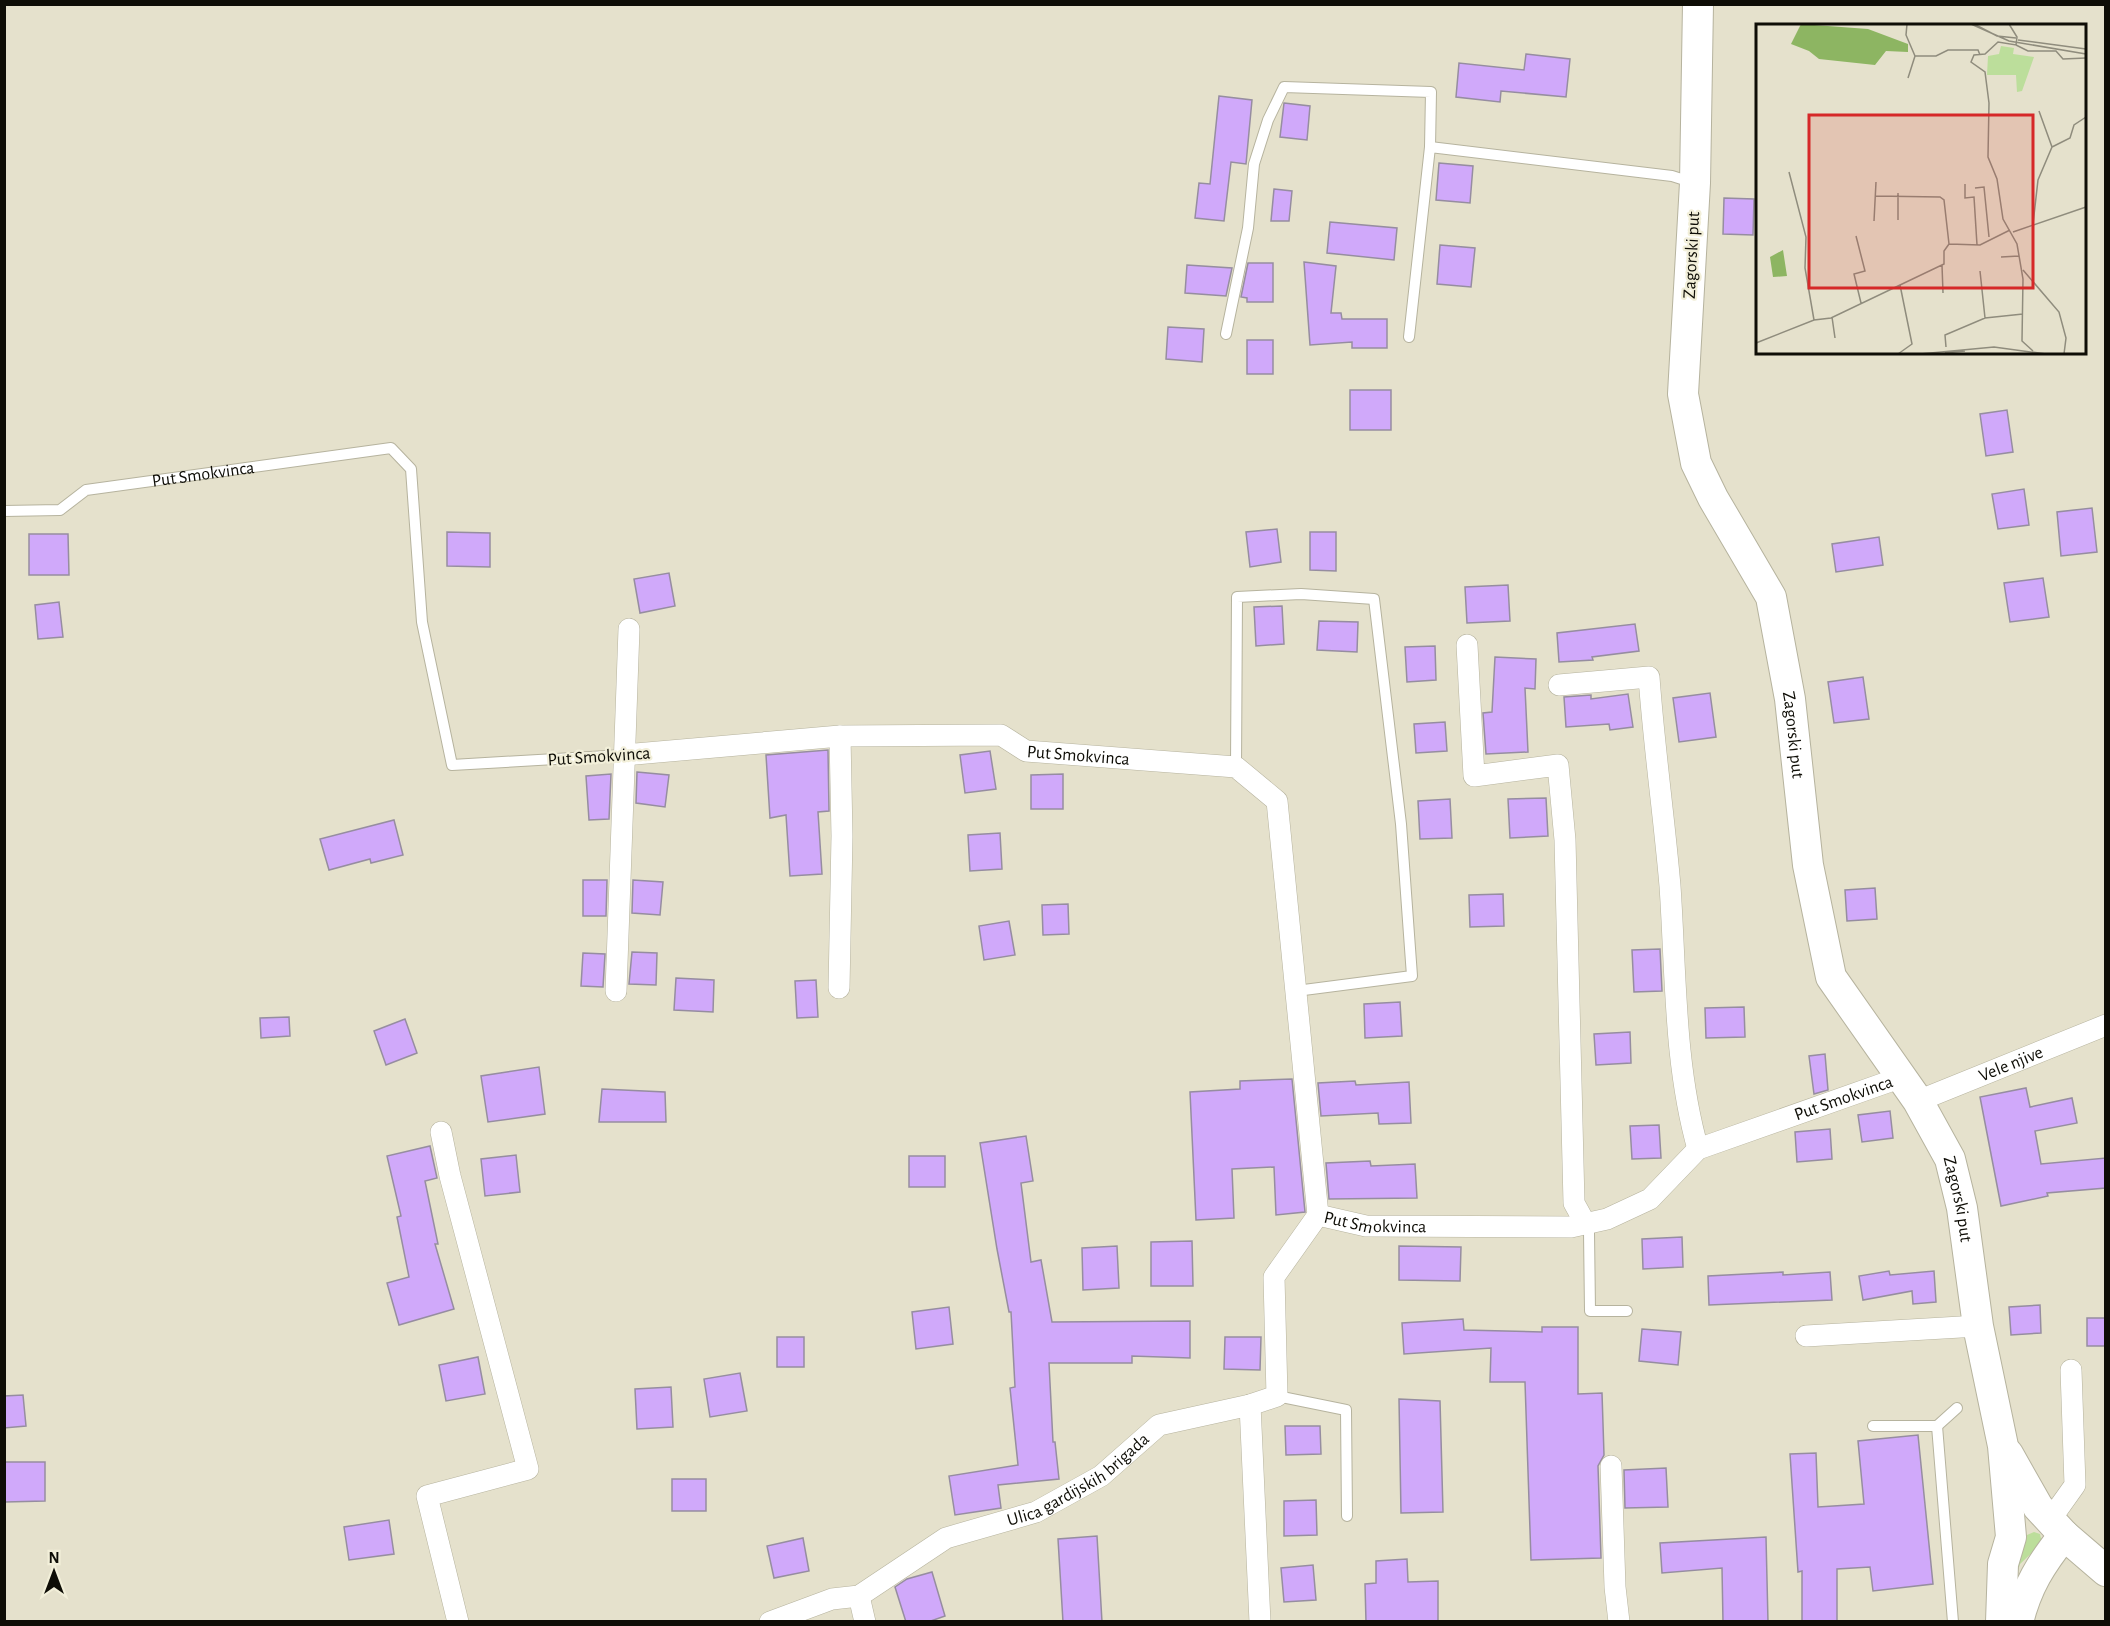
<svg xmlns="http://www.w3.org/2000/svg" width="2110" height="1626" font-family="'Alegreya Sans',sans-serif">
	<rect width="100%" height="100%" fill="#e5e1cc"/>
	<polygon fill="#bcde9b" points="2034,1532 2040,1534 2042,1543 2020,1564 2014,1585 2015,1547 2027,1535"/>
	<g fill="#d0a9fa" stroke="#968da0" stroke-width="1.5">
		<polygon points="1526,54 1570,59 1566,97 1501,91 1500,102 1456,97 1459,63 1524,70"/>
		<polygon points="1219,96 1252,100 1246,164 1231,162 1224,221 1195,218 1199,183 1210,184"/>
		<polygon points="1284,103 1310,106 1307,140 1280,137"/>
		<polygon points="1439,163 1473,166 1470,203 1436,200"/>
		<polygon points="1274,189 1292,191 1289,221 1271,221"/>
		<polygon points="1724,198 1754,199 1753,235 1723,234"/>
		<polygon points="1330,222 1397,228 1394,260 1327,253"/>
		<polygon points="1440,245 1475,248 1471,287 1437,284"/>
		<polygon points="1304,262 1336,266 1331,313 1341,313 1342,319 1387,319 1387,348 1352,348 1352,342 1310,345"/>
		<polygon points="1248,263 1273,263 1273,302 1247,302 1247,298 1241,297"/>
		<polygon points="1187,265 1232,268 1226,296 1185,293"/>
		<polygon points="1168,327 1204,329 1202,362 1166,359"/>
		<rect x="1247" y="340" width="26" height="34"/>
		<rect x="1350" y="390" width="41" height="40"/>
		<polygon points="2007,410 2013,452 1986,456 1980,414"/>
		<polygon points="2024,489 2029,525 1998,529 1992,494"/>
		<polygon points="2092,508 2097,552 2061,556 2057,512"/>
		<polygon points="1277,529 1281,562 1250,567 1246,532"/>
		<polygon points="447,532 490,533 490,567 447,566"/>
		<polygon points="1310,532 1336,532 1336,571 1310,570"/>
		<polygon points="29,534 68,534 69,575 29,575"/>
		<polygon points="1879,537 1883,565 1836,572 1832,544"/>
		<polygon points="669,573 675,606 640,613 634,579"/>
		<polygon points="2043,578 2049,617 2010,622 2004,583"/>
		<polygon points="1508,585 1510,621 1467,623 1465,587"/>
		<polygon points="59,602 63,637 38,639 35,605"/>
		<polygon points="1282,606 1284,644 1256,646 1254,607"/>
		<polygon points="1319,621 1358,622 1357,652 1317,650"/>
		<polygon points="1635,624 1639,651 1592,657 1593,660 1559,662 1557,633"/>
		<polygon points="1435,646 1436,680 1407,682 1405,647"/>
		<polygon points="1495,657 1536,659 1535,689 1525,688 1528,752 1486,754 1483,713 1492,712"/>
		<polygon points="1863,677 1869,719 1834,723 1828,682"/>
		<polygon points="1710,693 1716,737 1679,742 1673,698"/>
		<polygon points="1628,694 1633,727 1610,730 1609,724 1566,727 1564,697 1591,695 1591,699"/>
		<polygon points="1445,722 1447,751 1416,753 1414,724"/>
		<polygon points="828,750 829,811 818,812 822,874 790,876 786,815 770,818 766,755"/>
		<polygon points="990,751 996,789 965,793 960,755"/>
		<polygon points="637,772 669,775 665,807 636,803"/>
		<polygon points="611,774 609,819 589,820 586,776"/>
		<polygon points="1063,774 1063,809 1031,809 1031,775"/>
		<polygon points="1546,798 1548,836 1510,838 1508,799"/>
		<polygon points="1450,799 1452,838 1420,839 1418,801"/>
		<polygon points="394,820 403,855 371,863 370,859 329,870 320,839"/>
		<polygon points="1000,833 1002,869 970,871 968,835"/>
		<polygon points="583,880 607,880 606,916 583,916"/>
		<polygon points="633,880 663,882 660,915 632,913"/>
		<polygon points="1875,888 1877,919 1847,921 1845,890"/>
		<polygon points="1503,894 1504,926 1470,927 1469,895"/>
		<polygon points="1068,904 1069,934 1043,935 1042,905"/>
		<polygon points="1009,921 1015,955 984,960 979,926"/>
		<polygon points="1660,949 1662,991 1634,992 1632,950"/>
		<polygon points="632,952 657,953 656,985 629,984"/>
		<polygon points="583,953 605,954 603,987 581,986"/>
		<polygon points="676,978 714,980 713,1012 674,1010"/>
		<polygon points="816,980 818,1017 797,1018 795,981"/>
		<polygon points="1400,1002 1402,1036 1365,1038 1364,1004"/>
		<polygon points="1744,1007 1745,1037 1706,1038 1705,1008"/>
		<polygon points="289,1017 290,1036 261,1038 260,1018"/>
		<polygon points="405,1019 417,1053 386,1065 374,1031"/>
		<polygon points="1630,1032 1631,1063 1596,1065 1594,1034"/>
		<polygon points="1825,1054 1828,1090 1814,1094 1809,1056"/>
		<polygon points="539,1067 545,1114 488,1122 481,1076"/>
		<polygon points="1292,1079 1305,1212 1276,1215 1274,1167 1232,1169 1234,1218 1196,1220 1190,1092 1240,1089 1240,1081"/>
		<polygon points="1355,1081 1356,1085 1409,1082 1411,1123 1379,1124 1378,1113 1321,1116 1318,1083"/>
		<polygon points="2026,1088 2030,1107 2072,1098 2077,1123 2035,1131 2041,1164 2106,1158 2106,1188 2047,1193 2048,1196 2001,1206 1980,1097"/>
		<polygon points="602,1089 665,1092 666,1122 599,1122"/>
		<polygon points="1890,1111 1893,1138 1862,1142 1858,1115"/>
		<polygon points="1659,1125 1661,1158 1632,1159 1630,1126"/>
		<polygon points="1830,1129 1832,1159 1797,1162 1795,1132"/>
		<polygon points="1026,1136 1033,1181 1021,1183 1031,1262 1041,1260 1052,1322 1190,1321 1190,1358 1132,1356 1132,1363 1049,1363 1053,1442 1055,1442 1059,1479 998,1485 1001,1508 955,1515 949,1476 1018,1465 1010,1388 1015,1387 1011,1312 1009,1312 997,1249 980,1143"/>
		<polygon points="430,1146 437,1178 425,1181 438,1244 435,1244 454,1309 399,1325 387,1283 409,1277 397,1217 401,1216 387,1156"/>
		<polygon points="516,1155 520,1192 485,1196 481,1159"/>
		<rect x="909" y="1156" width="36" height="31"/>
		<polygon points="1370,1161 1371,1166 1415,1164 1417,1198 1329,1199 1326,1163"/>
		<polygon points="1682,1237 1683,1267 1643,1269 1642,1239"/>
		<polygon points="1192,1241 1193,1286 1151,1286 1151,1242"/>
		<polygon points="1117,1246 1119,1288 1083,1290 1082,1248"/>
		<polygon points="1399,1246 1461,1247 1460,1281 1399,1280"/>
		<polygon points="1889,1271 1890,1275 1934,1271 1936,1302 1913,1304 1912,1291 1863,1300 1859,1276"/>
		<polygon points="1783,1272 1783,1275 1830,1272 1832,1300 1709,1305 1708,1276"/>
		<polygon points="2040,1305 2041,1333 2011,1335 2009,1307"/>
		<polygon points="949,1307 953,1344 916,1349 912,1312"/>
		<rect x="2087" y="1318" width="19" height="28"/>
		<polygon points="1463,1319 1464,1330 1542,1332 1542,1327 1578,1327 1578,1394 1602,1393 1604,1455 1598,1466 1601,1558 1531,1560 1525,1382 1490,1382 1491,1348 1404,1354 1402,1323"/>
		<polygon points="1642,1329 1681,1332 1678,1365 1639,1361"/>
		<rect x="777" y="1337" width="27" height="30"/>
		<polygon points="1225,1337 1261,1337 1260,1370 1224,1369"/>
		<polygon points="478,1357 485,1394 446,1401 439,1365"/>
		<polygon points="740,1373 747,1411 710,1417 704,1379"/>
		<polygon points="671,1387 673,1427 637,1429 635,1389"/>
		<polygon points="23,1395 26,1426 4,1428 4,1396"/>
		<polygon points="1399,1399 1440,1401 1443,1512 1401,1513"/>
		<polygon points="1285,1426 1320,1426 1321,1454 1286,1455"/>
		<polygon points="1918,1435 1933,1584 1873,1591 1870,1567 1837,1569 1837,1622 1802,1622 1802,1571 1798,1572 1790,1454 1816,1453 1818,1507 1864,1504 1858,1441"/>
		<polygon points="5,1462 45,1462 45,1501 5,1502"/>
		<polygon points="1666,1468 1668,1507 1625,1508 1624,1470"/>
		<rect x="672" y="1479" width="34" height="32"/>
		<polygon points="1316,1500 1317,1535 1284,1536 1284,1501"/>
		<polygon points="389,1520 394,1554 349,1560 344,1527"/>
		<polygon points="1097,1536 1102,1622 1063,1622 1058,1539"/>
		<polygon points="1766,1537 1768,1622 1723,1622 1722,1568 1662,1573 1660,1543"/>
		<polygon points="803,1538 809,1571 774,1578 767,1546"/>
		<polygon points="1407,1559 1408,1582 1438,1581 1438,1622 1366,1622 1365,1584 1376,1583 1376,1561"/>
		<polygon points="1313,1565 1316,1600 1284,1602 1281,1568"/>
		<polygon points="932,1572 945,1616 928,1622 906,1622 895,1587 907,1579"/>
	</g>
	<g fill="none" stroke-linecap="round" stroke-linejoin="round">
		<g stroke="#b6b39e" stroke-width="12">
			<g id="service">
				<polyline points="1226,334 1248,228 1254,164 1268,120 1284,87 1431,92 1430,147"/>
				<polyline points="1409,337 1430,147 1672,176 1691,182"/>
				<path id="s1" d="M4,511L60,510L86,490L391,448L411,469L422,622L452,765L624,755"/>
				<polyline points="1236,767 1237,597 1301,594 1374,599 1401,824 1412,976 1296,991"/>
				<polyline points="1585,1223 1589,1232 1590,1311 1627,1311"/>
				<polyline points="1277,1396 1346,1410 1347,1516"/>
				<polyline points="1873,1426 1937,1426 1957,1408"/>
				<polyline points="1937,1426 1953,1622"/>
			</g>
		</g>
		<g stroke="#b6b39e" stroke-width="22">
			<g id="minor">
				<polyline points="1467,645 1474,776 1558,765 1565,840 1574,1203 1585,1223"/>
				<path d="M1559,685L1649,677C1654,747 1664,816 1670,886C1676,973 1674,1065 1698,1149"/>
				<path id="s2" d="M624,755L840,736L1001,735L1026,751L1236,767L1277,801L1318,1215"/>
				<polyline points="839,988 842,836 840,736"/>
				<polyline points="616,991 629,629"/>
				<path id="s3" d="M1918,1101L2106,1025"/>
				<polyline points="441,1132 450,1176 528,1469 427,1496 458,1622"/>
				<path id="s4" d="M1318,1215L1366,1226L1571,1227L1607,1219L1650,1199L1698,1149L1902,1077"/>
				<polyline points="1806,1336 1978,1326"/>
				<polyline points="1250,1405 1260,1622"/>
				<polyline points="1611,1466 1615,1587 1619,1622"/>
				<polyline points="2050,1520 2075,1485 2071,1370"/>
				<polyline points="859,1596 865,1622"/>
				<path id="s5" d="M770,1622L832,1599L859,1596L946,1538L1036,1512L1101,1476L1159,1425L1250,1405L1277,1396L1274,1277L1318,1215"/>
			</g>
		</g>
		<g stroke="#b6b39e" stroke-width="32">
			<g id="secondary">
				<path id="s6" d="M1698,4L1695,183L1683,394L1696,463L1713,498L1771,597L1790,699L1808,865L1831,977L1918,1101L1950,1159L1962,1208L1978,1326L2003,1446L2011,1537L2003,1564L2001,1622"/>
				<polyline points="2008,1454 2038,1507 2064,1535 2106,1571"/>
				<path d="M2018,1622C2027,1586 2041,1564 2064,1535"/>
			</g>
		</g>
		<use href="#service" stroke="#fff" stroke-width="10"/>
		<use href="#minor" stroke="#fff" stroke-width="21"/>
		<use href="#secondary" stroke="#fff" stroke-width="30"/>
	</g>
	<g text-anchor="middle" stroke-width="4.5" stroke-linejoin="round" paint-order="stroke">
		<g font-size="18" fill="#0e0d06" stroke="#f2efd9">
			<text transform="translate(1691 255) rotate(-87)" y="6">Zagorski put</text>
			<text dy="6" stroke="none"><textPath href="#s1" startOffset="207">Put Smokvinca</textPath></text>
			<text dy="6" stroke="none"><textPath href="#s6" startOffset="754">Zagorski put</textPath></text>
			<text dy="6" stroke="none"><textPath href="#s2" startOffset="460">Put Smokvinca</textPath></text>
			<text transform="translate(599 756) rotate(-4)" y="6">Put Smokvinca</text>
			<text dy="6" stroke="none"><textPath href="#s3" startOffset="100">Vele njive</textPath></text>
			<text dy="6" stroke="none"><textPath href="#s4" startOffset="562">Put Smokvinca</textPath></text>
			<text dy="6" stroke="none"><textPath href="#s6" startOffset="1258">Zagorski put</textPath></text>
			<text dy="6" stroke="none"><textPath href="#s4" startOffset="58">Put Smokvinca</textPath></text>
			<text dy="6" stroke="none"><textPath href="#s5" startOffset="344">Ulica gardijskih brigada</textPath></text>
		</g>
	</g>
	<g transform="translate(1756 24)">
		<rect width="330" height="330" fill="#e5e1cc"/>
		<path d="M45,0L112,5L152,20V28L130,27L119,41L63,35L53,27L35,20ZM27,226L31,252L17,253L14,233Z" fill="#8db562"/>
		<path d="M245,22L258,24L257,30L278,33L266,67L261,68L260,51H231L232,32L243,30Z" fill="#bcde9b"/>
		<path fill="none" stroke="#8f8c7d" stroke-width="1.5" d="M151,0L150,11L159,32L152,54M215,0L253,17L330,30M218,0L241,12L260,14M253,0L261,13L260,21L242,18L229,30L218,31L215,38L229,48L233,79L232,133L241,155L247,195L261,220L267,255L266,317L277,327M262,16L330,25M260,21L272,27H300L307,35L330,34M159,32H180L192,26H222L224,31M296,123L314,114L318,101L330,93M33,148L50,213L49,244L58,296M209,160V174L218,173L221,221M219,164L228,163L233,213M119,172L184,173L188,176L193,220M142,196V169M118,197L120,158M277,200L282,156L296,123L283,87M257,208L330,183M100,212L109,247L98,250L105,279M193,220L224,221L254,206M245,233L263,232M186,241L187,269M267,246L303,288L310,314L308,330M224,247L229,294M76,293L79,314M0,319L58,296L75,294L188,240V227L193,220M190,323L189,311L229,294L267,290M189,329L209,327M142,330L156,320L144,261M164,330L238,323L290,330"/>
		<path fill="#d62828" fill-opacity="0.15" stroke="#d62828" stroke-width="3" d="M53,91H277V264H53Z"/>
		<rect width="330" height="330" fill="none" stroke="#0e0d06" stroke-width="3"/>
	</g>
	<rect width="2110" height="1626" fill="none" stroke="#0e0d06" stroke-width="12"/>
	<g transform="translate(54 1572)" stroke="#f2efd9" stroke-width="4.5" paint-order="stroke">
	<path d="M0-4.5L10 22L0 15L-10 22Z" fill="#0e0d06"/>
	<text y="-9" font-size="16" font-weight="bold" text-anchor="middle" fill="#0e0d06">N</text>
	</g>
</svg>
